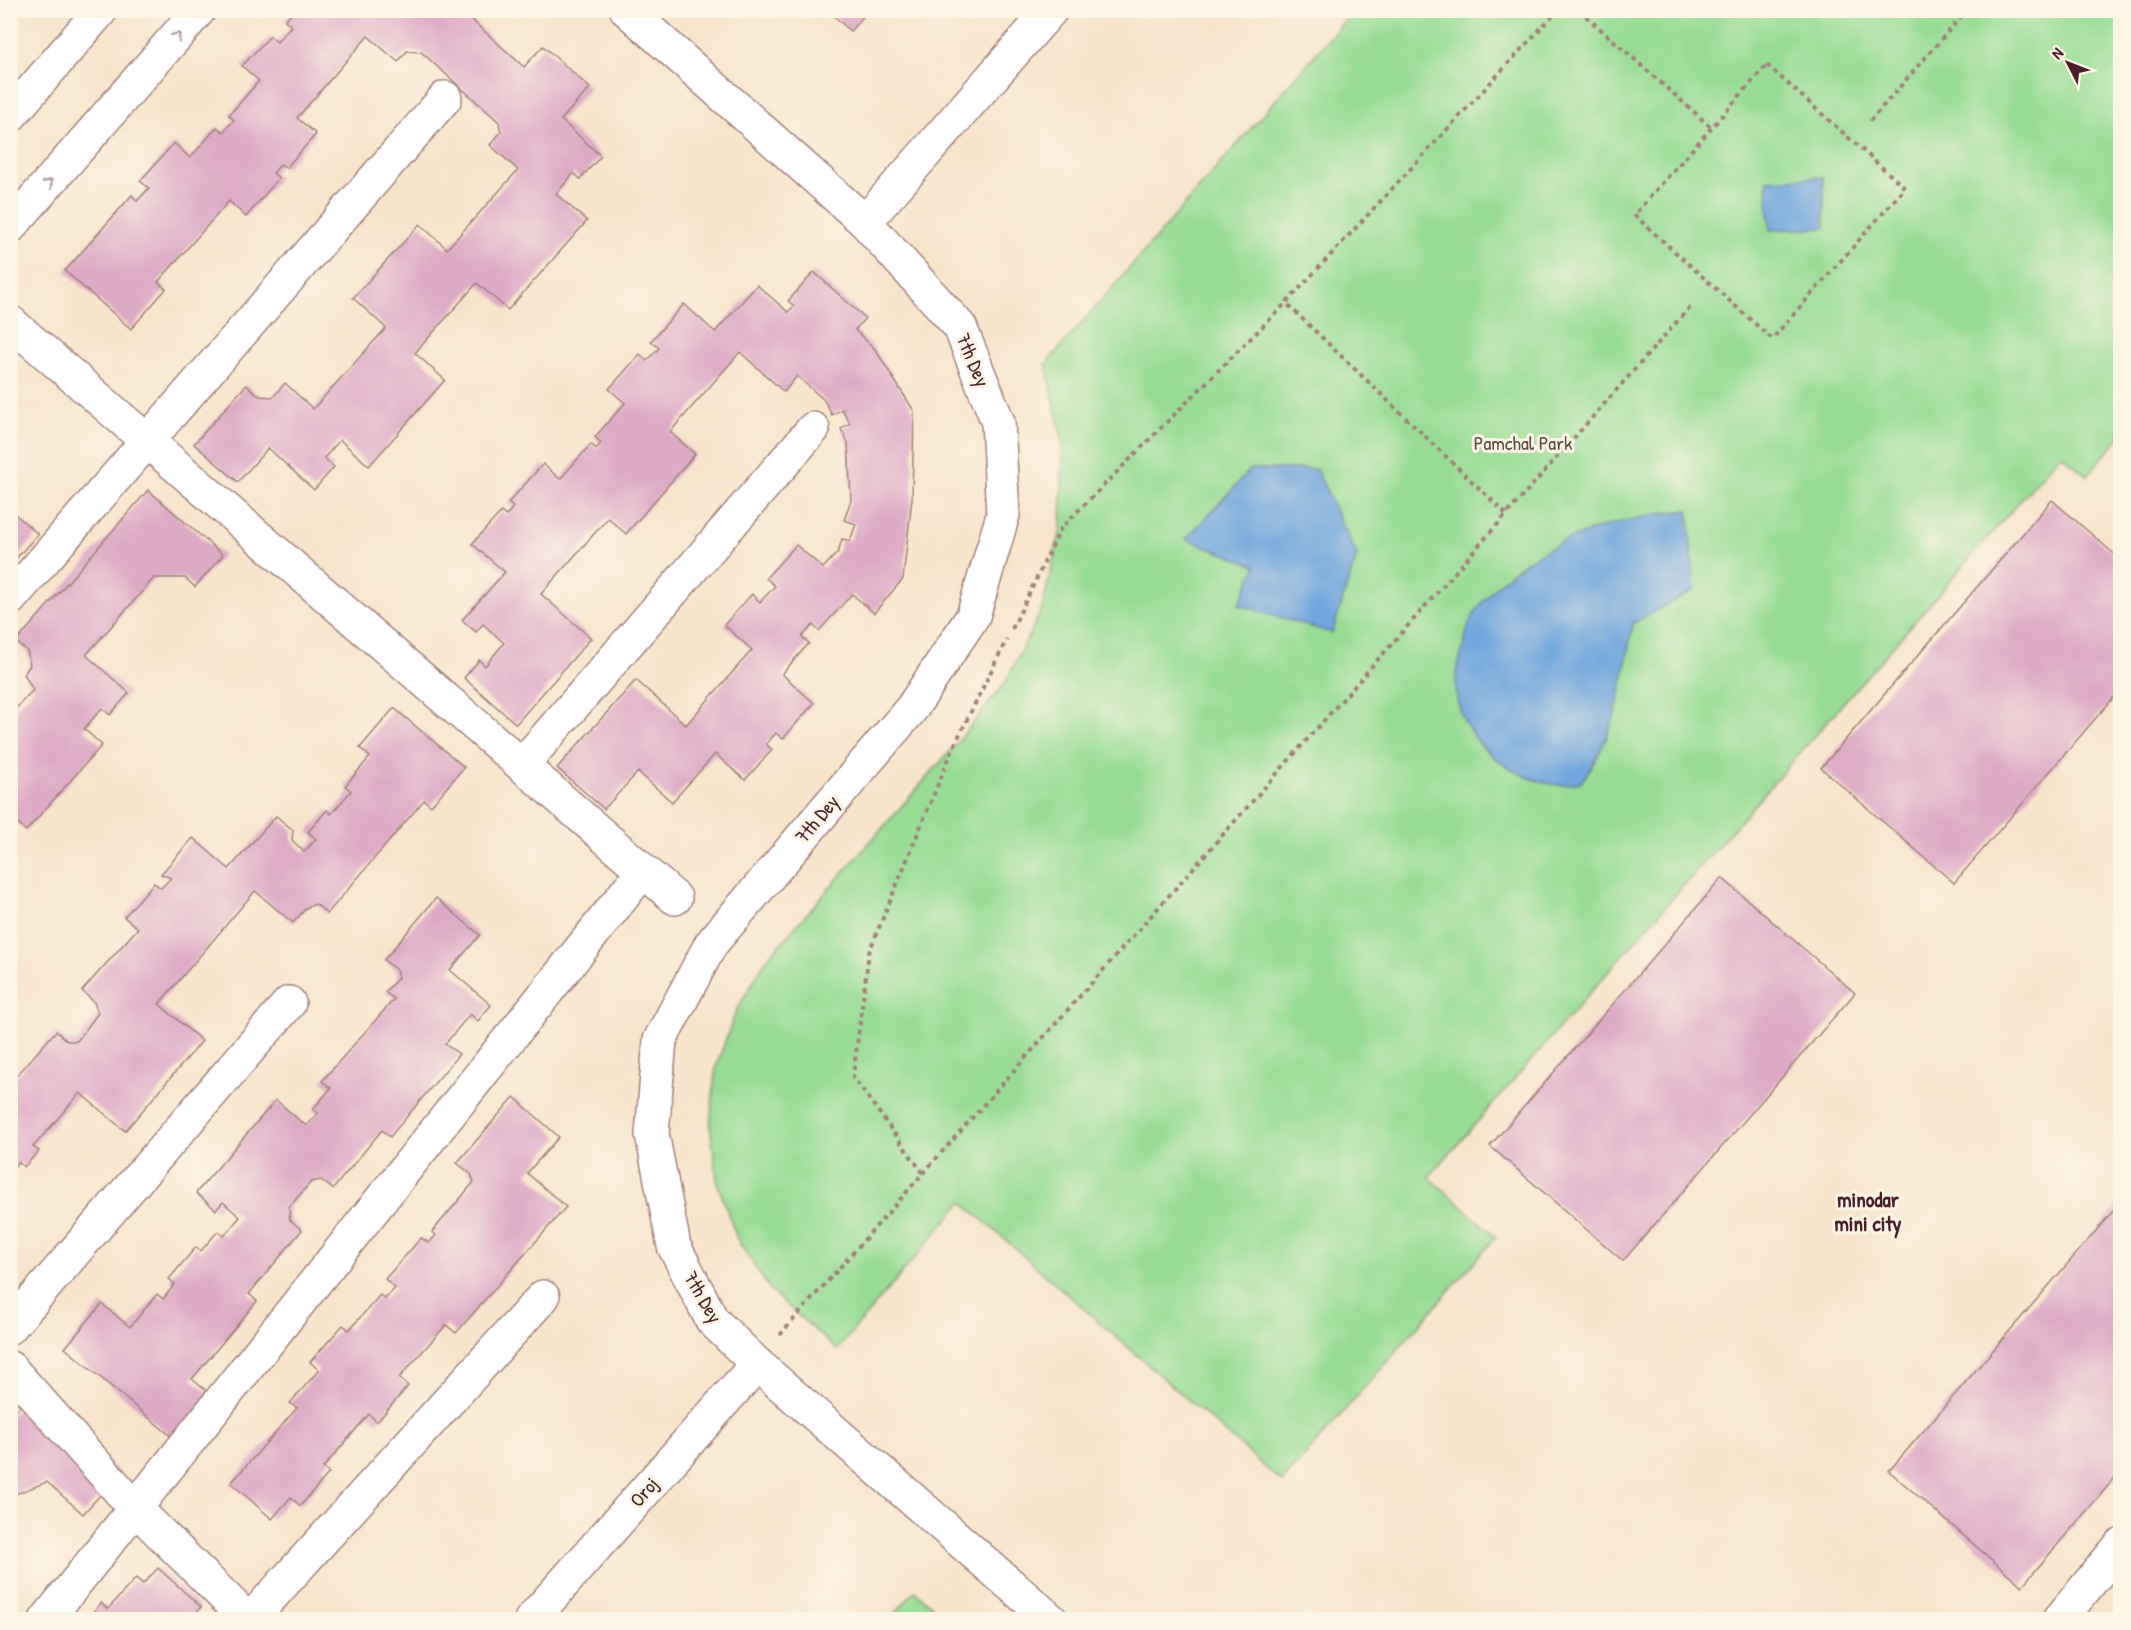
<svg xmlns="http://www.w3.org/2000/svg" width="2131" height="1630" font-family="'Patrick Hand',sans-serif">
	<rect width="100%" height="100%" fill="#fcf5e5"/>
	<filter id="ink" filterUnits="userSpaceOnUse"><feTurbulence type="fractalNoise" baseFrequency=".0167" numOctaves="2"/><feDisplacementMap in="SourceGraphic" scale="12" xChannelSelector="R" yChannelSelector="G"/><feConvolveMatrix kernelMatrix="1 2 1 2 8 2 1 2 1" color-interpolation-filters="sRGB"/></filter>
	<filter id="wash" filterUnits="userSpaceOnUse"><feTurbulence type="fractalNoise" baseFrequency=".008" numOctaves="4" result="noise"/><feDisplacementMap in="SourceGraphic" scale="24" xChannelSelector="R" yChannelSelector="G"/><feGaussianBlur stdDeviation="1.35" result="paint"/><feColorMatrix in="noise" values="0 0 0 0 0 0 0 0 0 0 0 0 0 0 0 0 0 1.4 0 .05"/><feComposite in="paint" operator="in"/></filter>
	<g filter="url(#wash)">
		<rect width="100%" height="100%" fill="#f7e4cc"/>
		<g fill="#98dc95" stroke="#717e60" stroke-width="1.5">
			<polygon points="1353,11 2120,11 2120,437 2087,476 2061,454 1429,1177 1496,1237 1282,1482 962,1202 837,1350 771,1291 738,1241 718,1185 710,1126 716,1067 736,1011 766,960 953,748 1005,683 1042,609 1061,528 1063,445 1046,364"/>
			<polygon points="915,1591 947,1619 890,1619"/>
		</g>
		<g fill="#70a6dd" stroke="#5d6284" stroke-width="1.5">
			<polygon points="1823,177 1825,228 1770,230 1767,180"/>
			<polygon points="1251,469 1316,469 1357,555 1332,633 1239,605 1256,566 1186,539"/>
			<path d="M1688,510L1695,590L1633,623C1622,683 1619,731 1581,782C1574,783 1566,786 1559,785C1508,780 1453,735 1456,681C1456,669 1461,656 1464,645C1466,637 1467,626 1471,619C1514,545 1610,519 1688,510Z"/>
		</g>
		<g id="blocks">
			<g fill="#deabc6">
				<polygon points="294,10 338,10 341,13 344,10 483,10 473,21 524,67 543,46 590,88 561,120 601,156 580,179 574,173 556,194 587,221 508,310 477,283 415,353 445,380 369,466 340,440 324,458 334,467 314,490 268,448 238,482 194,444 246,385 260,396 273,397 285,383 313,409 386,328 353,298 420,224 447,249 518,170 490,145 501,132 499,122 421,52 407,51 398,62 368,36 297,118 316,134 286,168 281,164 273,173 279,178 246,217 229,201 158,282 166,289 131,329 65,271 132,195 137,201 149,188 140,181 174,143 190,158 217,127 223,132 234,120 229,115 259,81 242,66 270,36 277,42 291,26 285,20"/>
				<polygon points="828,10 869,10 850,31"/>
				<polygon points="814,272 865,318 855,330 875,349 914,411 912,498 903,579 874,613 852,594 819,631 813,625 802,637 809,643 782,674 814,703 783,739 776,733 766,744 772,750 745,780 715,754 672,802 638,772 604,809 557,768 636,680 686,725 752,650 724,625 752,594 760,602 775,586 766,578 796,545 823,568 838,552 842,539 850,541 856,524 844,520 851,500 848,443 841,429 850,423 842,409 832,415 824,400 797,376 784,392 740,352 670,432 695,454 626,534 608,518 541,594 591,638 516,724 464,678 479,660 485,666 504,643 483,624 476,632 462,620 505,572 472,544 501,512 506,516 513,507 508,503 543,464 560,479 591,444 596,449 601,443 595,437 625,403 609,389 640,354 647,361 659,348 651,341 684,304 715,332 757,285 788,312 794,306 788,301"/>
				<polygon points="148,490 223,555 195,587 185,578 154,578 86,655 129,693 110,715 102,708 84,729 102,745 26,831 10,817 10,715 33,690 24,674 30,665 27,651 16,642"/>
				<polygon points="2052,500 2120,559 2120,690 1954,883 1821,768"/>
				<polygon points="10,510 38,534 10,565"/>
				<polygon points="394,708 464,767 431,806 424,800 327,914 316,904 307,907 293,923 255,891 159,1004 202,1041 125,1131 80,1093 33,1147 39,1151 24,1167 18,1162 10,1171 10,1083 56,1031 67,1041 77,1041 98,1013 94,1002 82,991 138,928 124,917 154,883 161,888 171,878 161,874 193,838 229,869 276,816 293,830 292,840 304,852 316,839 308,832 327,810 331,814 351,791 345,786 370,757 360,748"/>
				<polygon points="1722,878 1855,993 1623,1261 1490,1146"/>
				<polygon points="436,898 480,935 450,970 491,1005 478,1021 470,1014 445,1044 459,1054 390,1137 382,1130 333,1189 321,1180 311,1182 289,1207 290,1220 302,1230 249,1294 257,1301 192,1379 215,1398 178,1442 65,1348 102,1304 130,1327 157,1294 163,1299 175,1284 169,1279 196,1247 201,1251 218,1231 224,1236 240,1217 223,1202 216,1210 196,1193 276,1100 306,1126 318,1113 313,1109 331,1088 322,1081 394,999 385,992 398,978 396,970 384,960"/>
				<polygon points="514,1097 559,1137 527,1173 566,1207 456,1333 446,1325 399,1378 408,1386 377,1422 369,1414 323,1468 329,1473 300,1506 291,1497 272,1519 231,1483 297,1408 290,1403 319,1370 310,1362 343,1325 349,1330 380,1295 385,1299 395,1288 385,1279 421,1238 429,1243 436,1235 432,1232 474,1182 471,1174 457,1163"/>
				<polygon points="2120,1203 2120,1472 2022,1586 1889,1471"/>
				<polygon points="31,1394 120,1473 83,1514 47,1482 10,1496 10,1417"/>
				<polygon points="158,1568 201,1607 190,1620 87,1620 101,1603 108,1609 136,1578 143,1584"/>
			</g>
		</g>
	</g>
	<g filter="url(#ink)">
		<use href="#blocks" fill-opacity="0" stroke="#a0827c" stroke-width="1.5"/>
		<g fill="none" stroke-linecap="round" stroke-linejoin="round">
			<g stroke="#a0827c" stroke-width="36">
				<g id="minor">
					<polyline points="865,222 1051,10"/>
					<polyline points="10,322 675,898"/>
					<polyline points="10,599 445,98"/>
					<polyline points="522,765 813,429"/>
					<polyline points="10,1327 289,1003"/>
					<polyline points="10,1368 134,1507 248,1620"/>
					<polyline points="46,1620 643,871"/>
					<polyline points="250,1620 543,1297"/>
					<polyline points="531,1620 757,1364"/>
					<polyline points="2059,1620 2120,1546"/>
				</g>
			</g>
			<g stroke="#a0827c" stroke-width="36">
				<polyline id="tertiary" points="627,10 865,222 960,327 998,422 1003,515 973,616 912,708 711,944 660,1040 652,1134 674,1246 712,1320 757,1364 1051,1620"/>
			</g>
			<g stroke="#a0827c" stroke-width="36">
				<polyline id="secondary" points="10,227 199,10"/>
			</g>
			<g stroke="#a0827c" stroke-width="36">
				<polyline id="primary" points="10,116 101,10"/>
			</g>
			<g stroke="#a0827c" stroke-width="4" stroke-dasharray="4.5 4.5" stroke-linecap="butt">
				<polyline points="1579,10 1712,128"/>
				<polygon points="1767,65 1905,188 1772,339 1634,215"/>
				<polyline points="1870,121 1967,10"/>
				<polyline points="1506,514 1286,303 1558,10"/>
				<polyline points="1012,629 1061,528 1286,303"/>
				<polyline points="923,1173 853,1077 869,952 953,748 1007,639"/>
				<polyline points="780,1335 1690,307"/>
			</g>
			<use href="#minor" stroke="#fff" stroke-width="33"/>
			<use href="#tertiary" stroke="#fff" stroke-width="33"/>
			<use href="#secondary" stroke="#fff" stroke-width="33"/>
			<use href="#primary" stroke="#fff" stroke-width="33"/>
		</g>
		<defs><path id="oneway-chevron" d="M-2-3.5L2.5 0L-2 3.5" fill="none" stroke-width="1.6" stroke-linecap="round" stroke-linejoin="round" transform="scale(1.5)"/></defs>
		<g stroke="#ae9aa0">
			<use href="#oneway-chevron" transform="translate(177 36) rotate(-49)"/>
			<use href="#oneway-chevron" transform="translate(49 183) rotate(-49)"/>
		</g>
	</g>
	<g text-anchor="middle" stroke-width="6" stroke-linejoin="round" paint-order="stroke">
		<g font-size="20" fill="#4a1f2b" stroke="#fcf5e5">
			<text transform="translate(973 360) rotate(67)" y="7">7th Dey</text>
			<text transform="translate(817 819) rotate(-50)" y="7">7th Dey</text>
			<text transform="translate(703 1297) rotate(60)" y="7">7th Dey</text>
			<text transform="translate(644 1492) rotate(-49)" y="7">Oroj</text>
		</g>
		<g font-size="20" fill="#5e4e46" stroke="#fcf5e5">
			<text x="1523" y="450">Pamchal Park</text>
		</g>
		<g font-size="21" font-weight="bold" fill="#4a1f2b" stroke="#fcf5e5">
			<text x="1868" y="1207">minodar<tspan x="1868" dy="24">mini city</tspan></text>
		</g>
	</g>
	<rect width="2131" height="1630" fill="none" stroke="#fcf5e5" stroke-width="36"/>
	<g transform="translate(2068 63) rotate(312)" stroke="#fcf5e5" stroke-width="4.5" paint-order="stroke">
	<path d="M0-4.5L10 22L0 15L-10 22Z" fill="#4a1f2b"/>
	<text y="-9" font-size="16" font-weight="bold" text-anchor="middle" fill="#4a1f2b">N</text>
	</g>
</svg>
